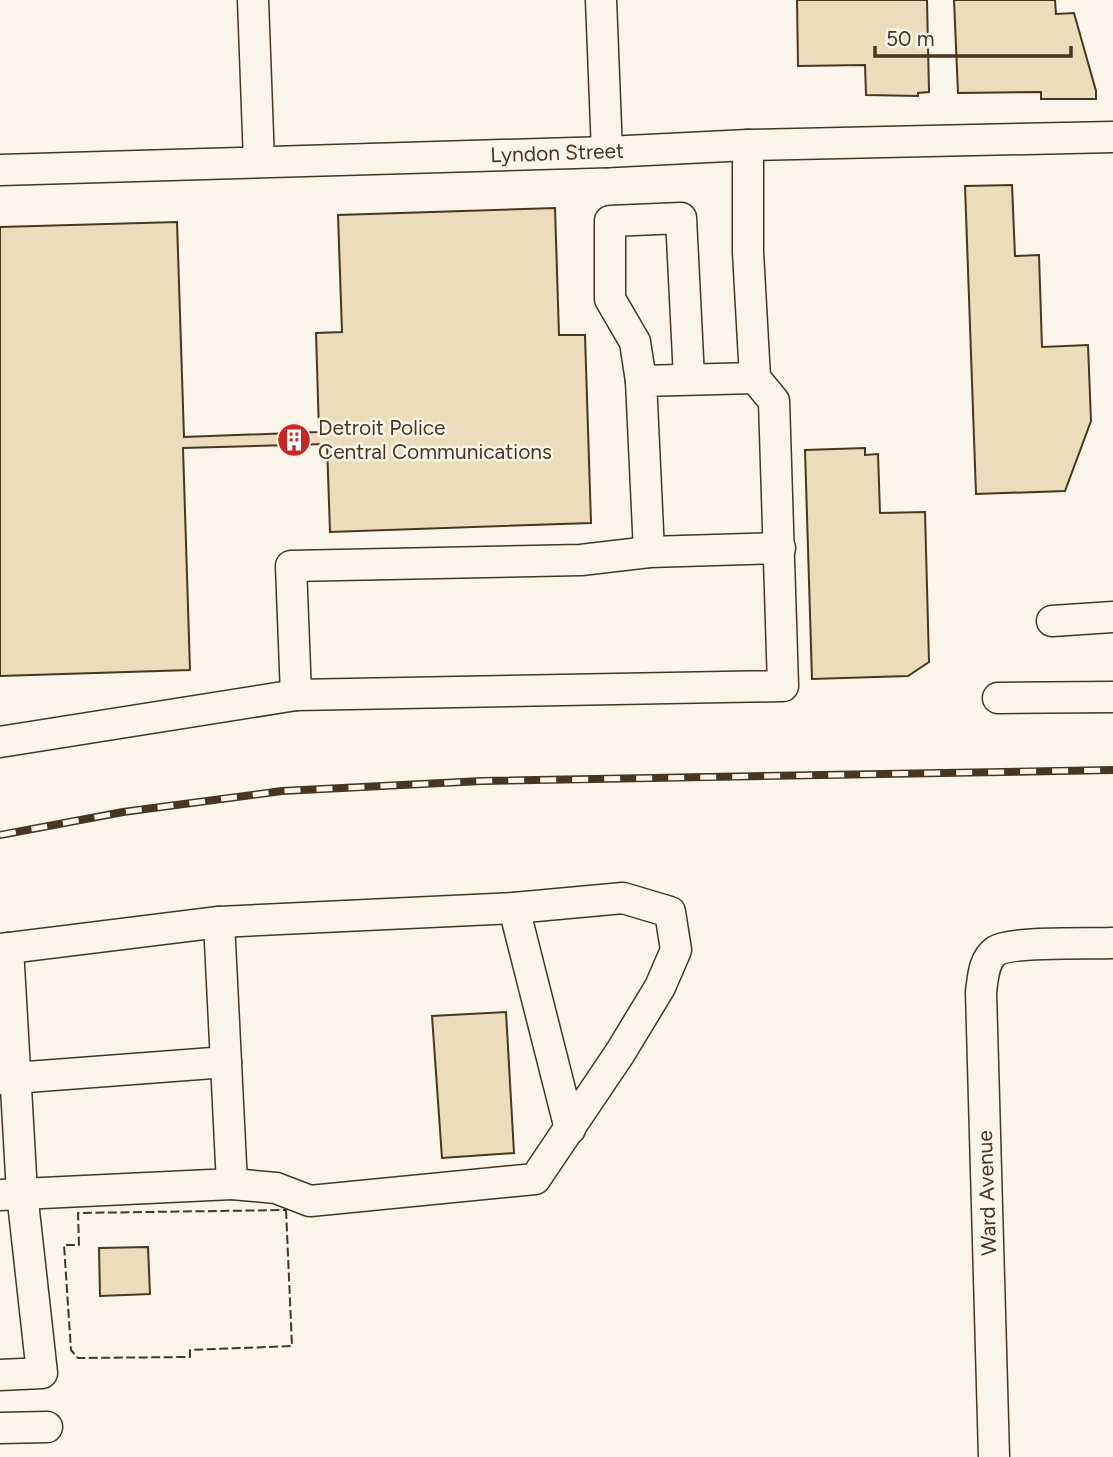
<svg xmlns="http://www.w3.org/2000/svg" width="1113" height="1457" font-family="Figtree,sans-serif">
	<rect width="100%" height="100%" fill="#fbf6e9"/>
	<g fill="#ecdcbc" stroke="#4a3520" stroke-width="2">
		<polygon points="797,0 927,0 929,92 918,93 918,96 866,95 865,65 798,66"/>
		<polygon points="954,0 1055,0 1056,14 1074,13 1096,91 1096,99 1041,99 1041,92 958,93"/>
		<polygon points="1012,185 1015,256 1039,255 1042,347 1088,345 1091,421 1065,491 976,494 965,186"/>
		<polygon points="555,208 559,335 585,335 591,523 330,532 327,444 183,448 190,670 0,676 0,227 177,222 184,437 319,432 316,333 342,332 338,215"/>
		<polygon points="865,448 865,455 878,454 880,513 925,512 929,662 908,676 812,679 805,450"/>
		<polygon points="506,1012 514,1153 442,1158 432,1016"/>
		<polygon points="148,1247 150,1294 100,1296 99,1248"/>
	</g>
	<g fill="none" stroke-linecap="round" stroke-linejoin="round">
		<g stroke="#4a3520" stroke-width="33">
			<g id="minor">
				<polyline points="253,0 259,162"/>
				<polyline points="601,0 607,152"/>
				<polyline points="0,170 607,152 748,145 1113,137"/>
				<polyline points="641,381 635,342 610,299 610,221 681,218 689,378"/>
				<polyline points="649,552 641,381 755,378"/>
				<polyline points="1052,621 1113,617"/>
				<polyline points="296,695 291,566 581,560 649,552 780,548"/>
				<polyline points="998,698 1113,697"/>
				<polyline points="0,742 296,695 783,686 774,401 755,378 748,252 748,145"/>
				<polyline points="514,908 570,1129"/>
				<polyline points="219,922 514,908 623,898 670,912 676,950 660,987 620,1053 535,1179 310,1201 276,1188 232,1184"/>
				<polyline points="0,949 219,922 232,1184 0,1195"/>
				<polyline points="0,1079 226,1062"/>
				<polyline points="0,1375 42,1373 22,1193 8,948"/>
				<polyline points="0,1428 47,1427"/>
				<path d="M994,1457L981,992C983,979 983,960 996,951C1012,941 1090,944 1113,943"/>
			</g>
		</g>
		<use href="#minor" stroke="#fbf6e9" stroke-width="30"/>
		<g stroke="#4a3520" stroke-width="8">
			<polyline id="rail" points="0,835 123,812 282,791 482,781 1113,770"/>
		</g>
		<use href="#rail" stroke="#fbf6e9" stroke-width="5" stroke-dasharray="16" stroke-linecap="butt"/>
		<polygon stroke="#4a3520" stroke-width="2" stroke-dasharray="9 3.5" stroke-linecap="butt" points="286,1210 292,1346 190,1350 190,1357 78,1358 71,1350 64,1245 79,1245 78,1213"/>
	</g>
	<defs>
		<g id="building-disc" transform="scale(1.75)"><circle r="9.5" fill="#c62828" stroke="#fbf6e9"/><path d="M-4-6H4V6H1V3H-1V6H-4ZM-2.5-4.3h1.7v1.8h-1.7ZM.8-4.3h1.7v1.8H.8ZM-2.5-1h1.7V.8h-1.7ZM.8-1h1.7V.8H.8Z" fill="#fff"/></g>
	</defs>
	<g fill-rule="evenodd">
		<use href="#building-disc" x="294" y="440"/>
	</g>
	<g text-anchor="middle" stroke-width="5" stroke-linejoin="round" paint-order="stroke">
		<g font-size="21" fill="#4a3520" stroke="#fbf6e9">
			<text transform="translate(557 153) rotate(-2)" y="7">Lyndon Street</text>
			<text transform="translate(987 1193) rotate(-92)" y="7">Ward Avenue</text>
		</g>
		<g font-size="21" fill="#4a3520" stroke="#fbf6e9" text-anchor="start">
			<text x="318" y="435">Detroit Police<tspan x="318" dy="24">Central Communications</tspan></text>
		</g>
	</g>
	<path d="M875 46v10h196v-10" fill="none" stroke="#4a3520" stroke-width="3.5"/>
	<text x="886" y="46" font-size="21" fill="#4a3520" stroke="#fbf6e9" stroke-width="5" paint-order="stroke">50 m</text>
</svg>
